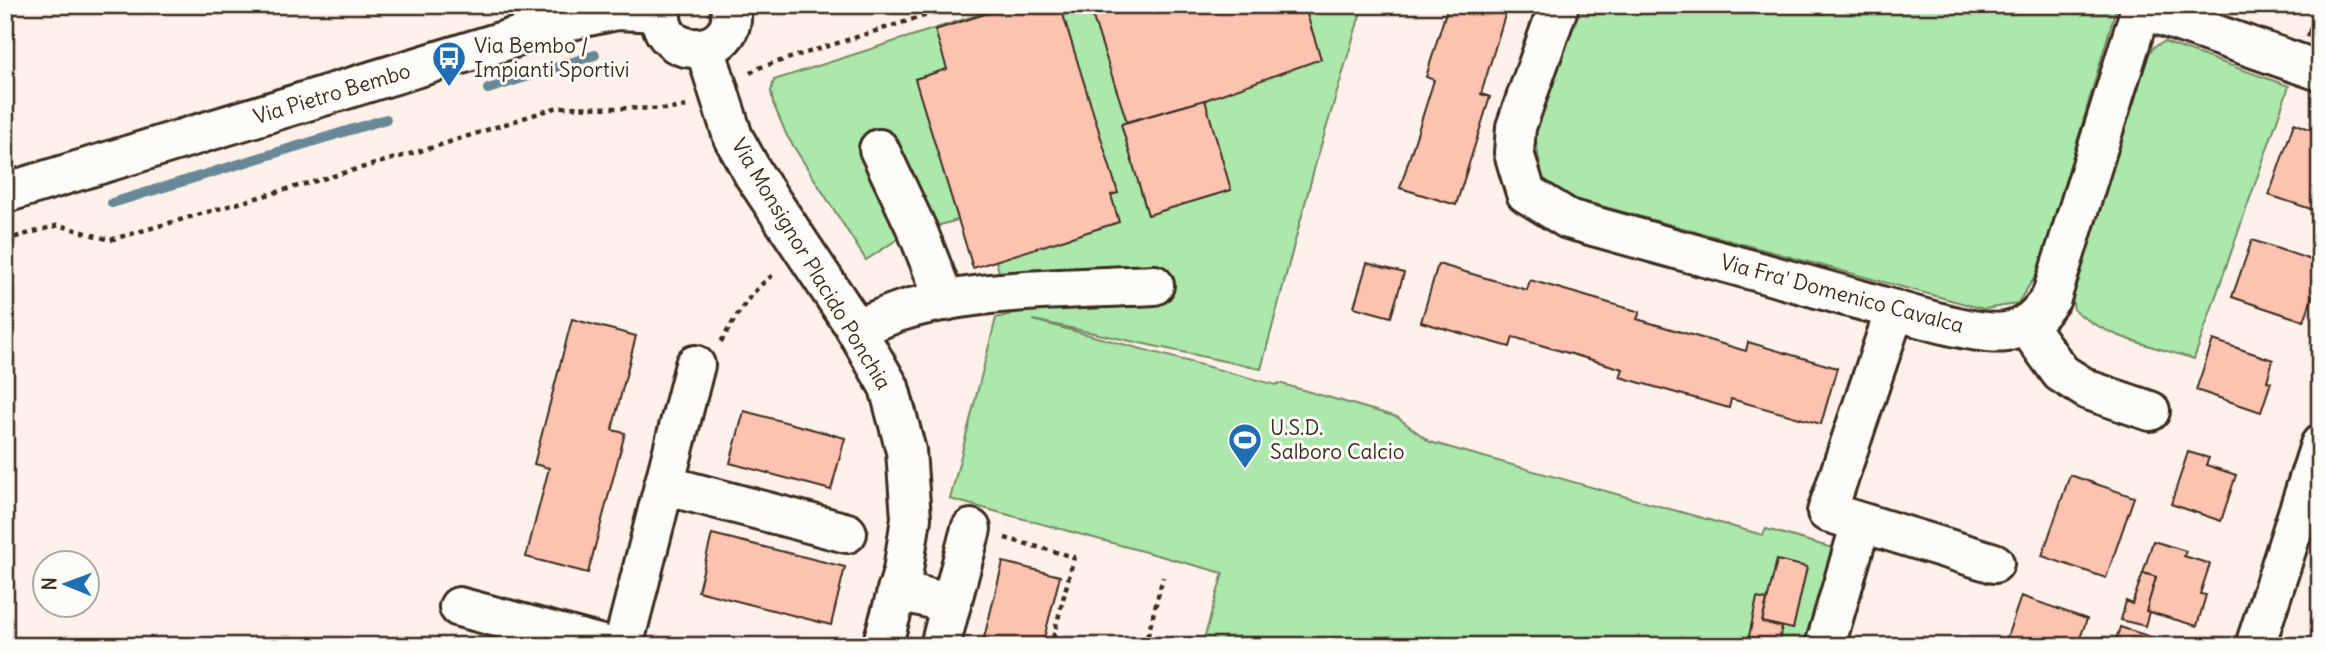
<svg xmlns="http://www.w3.org/2000/svg" width="2325" height="651" font-family="Delius,sans-serif">
	<rect width="100%" height="100%" fill="#fdf1e9"/>
	<filter id="ink" filterUnits="userSpaceOnUse"><feTurbulence type="fractalNoise" baseFrequency=".0143" numOctaves="2"/><feDisplacementMap in="SourceGraphic" scale="14" xChannelSelector="R" yChannelSelector="G"/><feConvolveMatrix kernelMatrix="1 2 1 2 8 2 1 2 1" color-interpolation-filters="sRGB"/></filter>
	<g filter="url(#ink)">
		<g fill="#ace7ac" stroke="#748865" stroke-width="2">
			<polygon points="1008,5 1363,5 1315,166 1261,369 1033,320 1276,385 1279,383 1397,417 1430,442 1763,535 1766,529 1836,549 1806,646 1202,646 1223,573 950,499 996,318 1011,314 996,261 958,220 904,235 866,260 787,136 773,103 771,91 774,80"/>
			<polygon points="1579,5 2117,5 2040,269 2017,304 1984,309 1575,199 1542,179 1535,135"/>
			<path d="M2164,42L2289,86L2194,359C2153,346 2107,338 2074,310L2072,297L2149,53L2155,46Z"/>
		</g>
		<g fill="none" stroke-linecap="round" stroke-linejoin="round">
			<g stroke="#698897" stroke-width="10">
				<polyline points="488,89 595,55"/>
				<polyline points="112,203 386,119"/>
			</g>
		</g>
		<g fill="#fcc3b1" stroke="#3b2a1e" stroke-width="2">
			<polygon points="1013,5 1060,5 1118,193 1111,195 1119,222 973,268 915,79 947,69 935,30"/>
			<polygon points="1089,5 1304,5 1321,59 1205,100 1127,122"/>
			<polygon points="1448,5 1508,5 1481,94 1490,97 1456,205 1400,188 1434,80 1426,77"/>
			<polygon points="2317,5 2320,5 2320,40 2307,36"/>
			<polygon points="1205,100 1231,190 1148,215 1121,124"/>
			<polygon points="2294,123 2320,133 2320,212 2269,195"/>
			<polygon points="2252,240 2320,263 2320,275 2304,321 2232,297"/>
			<polygon points="1367,263 1404,273 1391,317 1354,307"/>
			<polygon points="1438,264 1527,290 1530,280 1640,312 1637,319 1746,351 1748,342 1837,368 1821,424 1731,399 1729,408 1620,377 1623,369 1513,337 1510,347 1421,322"/>
			<polygon points="572,319 636,336 612,430 625,433 588,573 526,557 549,468 534,464"/>
			<polygon points="2213,340 2273,360 2267,381 2271,382 2261,412 2196,390"/>
			<polygon points="744,411 845,438 831,490 730,463"/>
			<polygon points="2188,452 2209,458 2206,465 2236,475 2221,521 2171,504"/>
			<polygon points="2070,475 2134,497 2106,578 2042,556"/>
			<polygon points="712,534 845,567 831,625 698,591"/>
			<polygon points="2153,541 2186,551 2184,556 2210,564 2200,594 2206,595 2197,626 2146,611 2156,577 2143,573"/>
			<polygon points="1777,560 1807,567 1793,629 1762,622"/>
			<polygon points="1003,562 1060,576 1042,646 982,646"/>
			<polygon points="2143,573 2156,577 2146,611 2149,612 2145,626 2121,620 2126,601 2132,604"/>
			<polygon points="2320,590 2320,624 2311,621"/>
			<polygon points="2021,596 2087,619 2077,646 2004,646"/>
			<polygon points="1757,598 1767,600 1762,622 1782,627 1778,646 1747,646"/>
			<polygon points="2120,627 2154,638 2151,646 2114,646"/>
		</g>
		<g fill="none" stroke-linecap="round" stroke-linejoin="round">
			<g stroke="#3b2a1e" stroke-width="44">
				<g id="minor">
					<path d="M1559,5L1516,127L1514,153L1526,193L1568,219C1669,247 1770,275 1871,303C1901,312 1977,337 2006,332C2027,328 2039,315 2051,298L2142,5"/>
					<polyline points="2142,9 2320,71"/>
					<polyline points="705,48 733,137 754,175 851,321 889,387 906,451 911,518 903,571 882,646"/>
					<polyline points="879,149 918,232 945,301"/>
					<polyline points="1895,310 1827,512 1994,563"/>
					<polyline points="2026,325 2061,373 2088,390 2150,411"/>
					<path d="M856,329C871,323 886,316 901,311C976,288 1075,289 1154,285"/>
					<polyline points="664,485 847,533"/>
					<polyline points="897,590 951,604 940,646"/>
					<polyline points="951,604 971,529"/>
					<polyline points="459,607 606,646"/>
					<polyline points="623,646 695,365"/>
					<polyline points="1825,646 1861,523"/>
					<polyline points="2255,646 2320,445"/>
				</g>
			</g>
			<g stroke="#3b2a1e" stroke-width="44">
				<g id="major">
					<path d="M662,5C650,63 742,62 730,5"/>
					<polyline points="5,193 579,18 617,10 661,12"/>
				</g>
			</g>
			<g stroke="#3b2a1e" stroke-width="4.5" stroke-dasharray="5 5" stroke-linecap="butt">
				<polyline points="750,73 758,68 959,5"/>
				<polyline points="5,240 59,225 110,240 434,147 558,107 670,109 688,106"/>
				<path d="M721,342C736,317 751,289 776,273"/>
				<polyline points="1005,538 1074,557 1051,646"/>
				<polyline points="1145,646 1163,577"/>
			</g>
			<use href="#minor" stroke="#fdfcf7" stroke-width="38"/>
			<use href="#major" stroke="#fdfcf7" stroke-width="38"/>
		</g>
	</g>
	<defs>
		<g id="bus-pin" transform="scale(1.75)"><path d="M0 17L-7.5 6A9.5 9.5 0 1 1 7.5 6Z" fill="#1f6fb2" stroke="#fdfcf7"/><path d="M-5-6H5V4H4V6H2V4H-2V6H-4V4H-5ZM-3.5-4V0h7V-4ZM-3.5 1.2v1.5H-2V1.2ZM2 1.2v1.5H3.5V1.2Z" fill="#fff"/></g>
		<g id="stadium-pin" transform="scale(1.75)"><path d="M0 17L-7.5 6A9.5 9.5 0 1 1 7.5 6Z" fill="#1f6fb2" stroke="#fdfcf7"/><path d="M0-5a6.5 5 0 1 0 0 10a6.5 5 0 1 0 0-10ZM-3.5-1.8h7v3.6h-7Z" fill="#fff"/></g>
	</defs>
	<g fill-rule="evenodd">
		<use href="#bus-pin" x="449" y="58"/>
		<use href="#stadium-pin" x="1245" y="440"/>
	</g>
	<g text-anchor="middle" stroke-width="6" stroke-linejoin="round" paint-order="stroke">
		<g font-size="21" fill="#3b2a1e" stroke="#fdfcf7" text-anchor="start">
			<text x="474" y="53">Via Bembo /<tspan x="474" dy="24">Impianti Sportivi</tspan></text>
			<text x="1270" y="435">U.S.D.<tspan x="1270" dy="24">Salboro Calcio</tspan></text>
		</g>
		<g font-size="21" fill="#3b2a1e" stroke="#fdfcf7">
			<text transform="translate(332 94) rotate(-17)" y="7">Via Pietro Bembo</text>
			<text transform="translate(811 264) rotate(59)" y="7">Via Monsignor Placido Ponchia</text>
			<text transform="translate(1842 294) rotate(15)" y="7">Via Fra' Domenico Cavalca</text>
		</g>
	</g>
	<rect width="2325" height="651" fill="none" stroke="#fdfcf7" stroke-width="28"/>
	<rect x="14" y="14" width="2297" height="623" fill="none" stroke="#3b2a1e" stroke-width="2.5" filter="url(#ink)"/>
	<g transform="translate(66 584) rotate(271)"><circle r="33" fill="#fdfcf7" stroke="#afa8a0" stroke-width="2"/>
	<path d="M0-5L12 26L0 18L-12 26Z" fill="#1f6fb2"/>
	<text y="-10" font-size="19" font-weight="bold" text-anchor="middle" fill="#3b2a1e">N</text>
	</g>
</svg>
